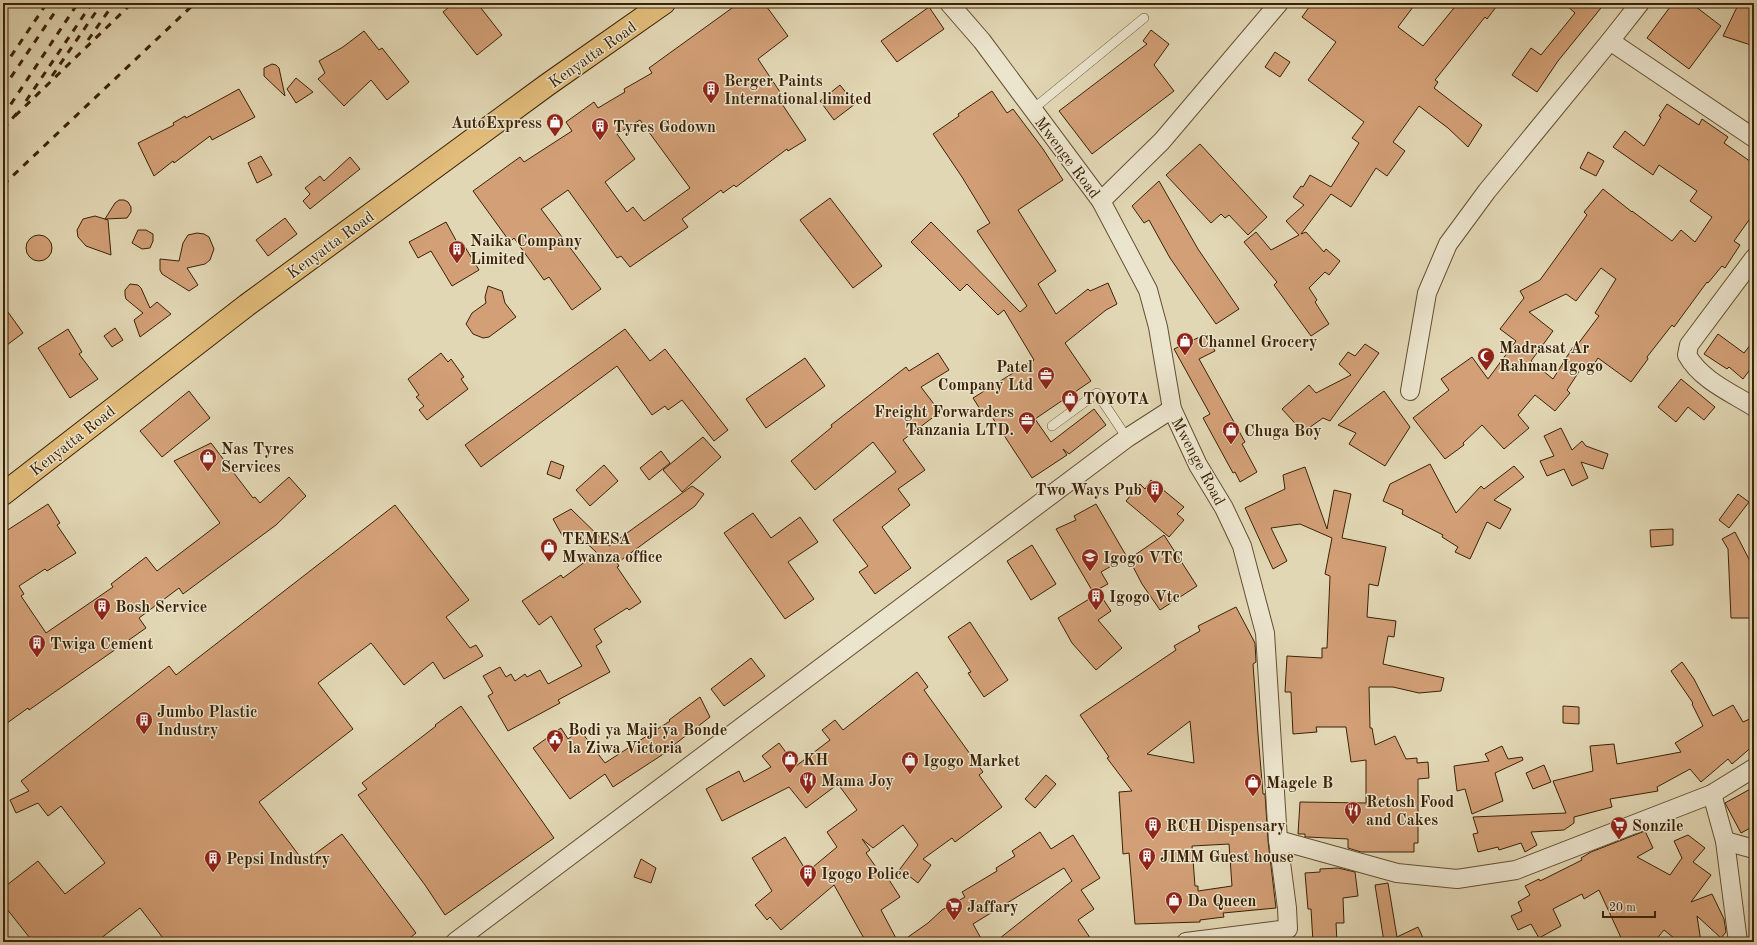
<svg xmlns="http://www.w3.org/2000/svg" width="1757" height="945" font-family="'Old Standard TT',serif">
	<rect width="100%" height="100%" fill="#e2d7b4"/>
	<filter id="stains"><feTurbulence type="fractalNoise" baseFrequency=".005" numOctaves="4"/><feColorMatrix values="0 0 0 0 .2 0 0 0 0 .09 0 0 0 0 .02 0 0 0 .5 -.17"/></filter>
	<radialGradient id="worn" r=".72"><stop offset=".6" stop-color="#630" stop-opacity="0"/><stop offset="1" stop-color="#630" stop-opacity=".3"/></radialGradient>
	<g fill="#d29f76" stroke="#3b2206" fill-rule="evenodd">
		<polygon points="454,3 477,3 502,35 477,55 443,12"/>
		<path d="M739,3H764L788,36L758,59L782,95L778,98L806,140L788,151L787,149L736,187L734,185L723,193L721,190L682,219L688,227L630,267L621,256L617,258L568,190L541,209L601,289L572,310L549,277L544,280L514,238L510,242L473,191L520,157L524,162L572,131L566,122L594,102L598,108L625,92L624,89L652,73L649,68ZM640,120L690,188L644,221L633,207L627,212L605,182L635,159L617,134Z"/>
		<polygon points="1312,3 1416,3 1398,27 1423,46 1458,3 1499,3 1487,19 1485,17 1435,80 1438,82 1434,88 1482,125 1468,147 1448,128 1419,106 1393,142 1405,151 1387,176 1376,168 1351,207 1331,194 1301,234 1306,232 1324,252 1326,249 1340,261 1329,275 1325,272 1309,288 1317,300 1315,302 1329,324 1311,336 1274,285 1277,282 1244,242 1256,232 1271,250 1299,235 1286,221 1304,205 1293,197 1301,186 1303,187 1310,175 1331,187 1359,143 1352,138 1364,122 1308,80 1336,42 1302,17"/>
		<polygon points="1564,3 1605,3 1558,61 1537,92 1512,75 1531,48 1541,55 1575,13"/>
		<polygon points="1673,3 1691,3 1721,26 1689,69 1647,38"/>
		<polygon points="1739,3 1754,3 1754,46 1723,36"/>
		<polygon points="929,7 944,29 897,62 881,41"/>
		<polygon points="1151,30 1169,44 1154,65 1174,91 1092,154 1059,111 1147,44 1143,41"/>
		<polygon points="364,31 379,50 382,48 409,82 387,100 371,80 344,106 318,79 325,73 319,61 343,47"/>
		<polygon points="1275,52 1290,62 1280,77 1265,67"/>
		<polygon points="272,64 276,65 279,68 285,96 264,76 264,68"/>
		<polygon points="296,78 313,92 296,103 287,89"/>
		<polygon points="840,85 855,104 834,120 820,101"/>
		<polygon points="239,89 255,117 212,140 210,136 174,163 173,161 154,176 138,143 174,125 173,123 185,116 186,118"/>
		<polygon points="992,91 1007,113 1013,109 1043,149 1063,180 1018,210 1056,271 1038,284 1056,314 1088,289 1090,291 1108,283 1117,304 1106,310 1065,343 1091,381 1035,419 1051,442 1094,409 1106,425 1069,454 1063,449 1067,455 1032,478 990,414 985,417 973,398 1034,360 1004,310 998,315 967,284 960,291 911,242 931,222 1020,312 1027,306 977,231 990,223 962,177 933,134 959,116 958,114"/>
		<path d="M1667,104L1699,125L1702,119L1728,137L1724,143L1754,164V213L1734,241L1740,245L1725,268L1722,266L1708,283L1707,282L1674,327L1672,325L1647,357L1648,359L1631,382L1598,358L1589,372L1582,367L1567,390L1570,393L1555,411L1535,395L1518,415L1529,428L1504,449L1482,425L1463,443L1464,445L1445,459L1413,418L1449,390L1441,379L1472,357L1488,379L1516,341L1500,329L1524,298L1520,291L1540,280L1587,215L1584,212L1603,189L1632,212V211L1672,241L1681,230L1695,242L1712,217L1690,201L1697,191L1659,165L1653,175L1613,147L1625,131L1644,146L1661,117L1659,116ZM1601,268L1616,279L1595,313L1599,316L1575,348L1573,347L1553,379L1531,361L1553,331L1529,312L1566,294L1576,301Z"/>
		<polygon points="1200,144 1267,217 1248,235 1229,215 1225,218 1221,214 1211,223 1166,175"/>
		<polygon points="1588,152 1604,161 1596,176 1580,168"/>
		<polygon points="261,156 272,175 257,183 248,163"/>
		<polygon points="350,157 360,169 310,209 303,201 310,194 305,188 320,176 324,181"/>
		<polygon points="1159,181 1198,249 1239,309 1216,324 1170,258 1149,220 1144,223 1132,206"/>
		<polygon points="830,198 882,266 853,288 800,220"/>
		<polygon points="119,200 124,200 128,202 131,207 131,212 127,218 105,219 115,203"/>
		<polygon points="95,216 108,220 111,255 86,246 78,237 77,230 83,219"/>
		<polygon points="285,218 297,234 268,256 256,240"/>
		<polygon points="446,222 458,244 462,242 479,270 452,286 431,251 418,258 409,242"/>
		<polygon points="138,230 146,230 153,234 153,241 150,248 142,249 132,243"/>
		<polygon points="197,233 204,234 209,237 214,249 210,260 205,264 187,268 198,285 189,291 162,274 160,270 160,259 179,261 183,243 188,235"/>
		<circle cx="39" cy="248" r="13"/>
		<polygon points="130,284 138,285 141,288 150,308 157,302 171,314 140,337 134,320 143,313 126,299 125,295 125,290"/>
		<polygon points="488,286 502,291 505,303 516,317 489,337 483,338 473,334 466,324 472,313 486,303 485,297"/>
		<polygon points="3,305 23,333 3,348"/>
		<polygon points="115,328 123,340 112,347 104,336"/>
		<polygon points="68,329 82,352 79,354 98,379 70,398 38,348"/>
		<polygon points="625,329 650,361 665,349 728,430 714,441 682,400 668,410 665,406 652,415 617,366 481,467 465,445"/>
		<polygon points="1206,334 1215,351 1199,359 1245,442 1242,444 1257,472 1240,482 1235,472 1233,473 1203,418 1210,414 1174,349"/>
		<polygon points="1718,334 1744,353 1754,340 1754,364 1743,379 1729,367 1727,369 1704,354"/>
		<polygon points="1365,344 1379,353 1330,421 1323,418 1303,432 1282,409 1309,385 1316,393 1351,375 1339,364 1348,352 1355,356"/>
		<polygon points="441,353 448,362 451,359 464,377 461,379 468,389 427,420 419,410 424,406 416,397 419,395 408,379"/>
		<polygon points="938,353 949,370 921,387 940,412 903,440 925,470 898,489 910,505 882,527 911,568 875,594 859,572 868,566 833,520 896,472 873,442 815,490 791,461 832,427 831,425 906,367 909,371"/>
		<polygon points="805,358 825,386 766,428 746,399"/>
		<polygon points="1681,379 1715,407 1704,420 1688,407 1676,422 1658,407"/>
		<polygon points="189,391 210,418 162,457 140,431"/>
		<polygon points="1384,391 1410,427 1385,466 1349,444 1356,433 1338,425"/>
		<polygon points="1561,428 1572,450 1582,441 1586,446 1608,454 1603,469 1581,462 1588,478 1572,486 1564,469 1547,476 1540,461 1554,456 1544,436"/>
		<polygon points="703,437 721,457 682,492 663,470"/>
		<polygon points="211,443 253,498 255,497 260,503 289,477 306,496 276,525 183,594 179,588 139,618 146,628 29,710 28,708 3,726 3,533 48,504 60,523 57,525 76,553 47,571 45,569 19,586 24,594 21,596 46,633 113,587 111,584 146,557 157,571 220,523 174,461"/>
		<polygon points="661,451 670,463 649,480 640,468"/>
		<polygon points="551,461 564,466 560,479 547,474"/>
		<polygon points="1430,464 1456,513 1481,486 1484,489 1514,466 1524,477 1494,500 1511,509 1500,529 1487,522 1470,559 1455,552 1458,547 1442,537 1443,535 1402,514 1403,510 1383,501 1390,484"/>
		<polygon points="604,465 618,481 590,506 576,490"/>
		<polygon points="1305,467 1327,529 1334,490 1351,494 1342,538 1386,547 1378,586 1369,584 1367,617 1396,621 1394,637 1388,636 1383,664 1444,678 1441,691 1419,693 1393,687 1369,687 1370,728 1372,728 1375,745 1395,736 1406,759 1417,758 1417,763 1428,762 1429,778 1418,779 1418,843 1414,843 1414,852 1361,852 1348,848 1348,839 1308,837 1305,837 1305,834 1298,834 1300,802 1366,803 1366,760 1351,762 1346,727 1316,727 1317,732 1293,734 1291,692 1285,692 1287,656 1322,658 1322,648 1327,648 1330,576 1325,574 1332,538 1300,524 1271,528 1287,561 1273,569 1245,508 1285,489 1283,475"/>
		<polygon points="1151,480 1184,507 1177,514 1184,520 1169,537 1126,501 1140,484 1145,489"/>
		<polygon points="692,486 704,494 695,506 617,563 619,566 617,567 641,602 629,610 627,608 594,629 602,642 596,646 610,672 558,700 560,703 508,731 488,696 493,693 483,676 500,667 506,677 511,674 515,681 525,674 527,677 540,670 548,684 582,666 551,616 539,625 522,601 561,575 563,578 597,553 574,531 563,537 553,519 571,509 609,546"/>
		<polygon points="1738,494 1749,502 1729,528 1719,520"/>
		<polygon points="1096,504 1127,557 1101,572 1108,584 1093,592 1056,529 1076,520 1074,516"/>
		<polygon points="395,505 469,600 446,617 470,648 476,645 483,656 444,679 433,662 404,685 371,643 318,683 353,729 259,802 304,862 342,834 416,933 405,942 166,942 140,908 96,942 33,942 3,904 3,888 38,861 65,894 105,863 61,806 48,816 38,803 16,813 10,800 29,791 21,781 169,666 176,675"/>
		<polygon points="753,513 771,538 800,517 818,542 788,562 814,599 785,619 724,533"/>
		<polygon points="1673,529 1673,545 1651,547 1650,530"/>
		<polygon points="1735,532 1754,569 1754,618 1731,618 1728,549 1722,539"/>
		<polygon points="1164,535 1197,586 1160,610 1142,584 1129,559"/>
		<polygon points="1032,545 1056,584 1031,600 1007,561"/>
		<polygon points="1099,593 1111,611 1098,620 1122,648 1096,670 1072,643 1058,618"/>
		<path d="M1236,607L1255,643L1256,662L1253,664L1258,734L1263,794H1265L1268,841L1276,908L1223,913L1224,917L1200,920V922L1135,924L1129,853L1123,854L1119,792L1132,791L1107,758L1109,757L1080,715L1176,650L1174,646L1200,631L1198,626ZM1190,721L1194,763L1147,754ZM1229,844L1232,886L1198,891V886H1195L1192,846Z"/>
		<polygon points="970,622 1008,680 984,697 968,673 971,672 948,637"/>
		<polygon points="751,658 765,676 724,706 711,689"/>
		<polygon points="1682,662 1694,679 1713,716 1733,705 1743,722 1754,717 1754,745 1732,764 1728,759 1701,782 1690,769 1657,787 1658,791 1610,799 1612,807 1574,817 1574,823 1564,830 1531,832 1537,845 1525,852 1521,843 1499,850 1498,847 1478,852 1473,834 1478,833 1473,817 1566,813 1553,781 1593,771 1590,746 1614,744 1617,764 1681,752 1675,743 1703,726 1692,704 1693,703 1671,671"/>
		<polygon points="917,672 928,687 924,690 983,772 979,775 1002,807 955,842 952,838 923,859 931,865 918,883 904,872 899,875 897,873 918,845 903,825 873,848 862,839 870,850 866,853 883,877 886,875 900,897 881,910 898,942 866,942 834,885 781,930 770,917 767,920 755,905 772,891 752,858 785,837 807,872 837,847 827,832 857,810 838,784 806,808 789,787 722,821 706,789 739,771 744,782 771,767 762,756 779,743 796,766 830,740 822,730 835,720 843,730"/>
		<polygon points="700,697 710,717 670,748 671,749 613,787 605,774 570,799 533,748 561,728 568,739 580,730 605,763 670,721 669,720"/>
		<polygon points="461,706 554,838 445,915 425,885 358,795 367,789 362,783 436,726 435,725"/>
		<polygon points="1563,706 1579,707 1579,724 1563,723"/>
		<polygon points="1502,746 1508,759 1522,757 1523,760 1495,773 1503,801 1472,814 1465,789 1457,791 1454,766 1489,761 1485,754"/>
		<polygon points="1544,765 1551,782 1533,789 1526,773"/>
		<polygon points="1046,775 1056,784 1035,808 1025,799"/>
		<polygon points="1754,787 1754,826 1741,833 1725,803"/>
		<polygon points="1645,831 1653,848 1637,857 1670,875 1682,858 1674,841 1688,835 1705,848 1693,862 1711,875 1691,902 1712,894 1724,919 1726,932 1721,938 1697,916 1701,942 1679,942 1664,930 1654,942 1623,942 1599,890 1584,899 1582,894 1553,909 1561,926 1539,938 1531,924 1518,930 1511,916 1522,911 1518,902 1530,895 1525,886 1539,879 1540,881 1582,860 1581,858 1591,852"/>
		<polygon points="1040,832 1051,849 1073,835 1100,878 1081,890 1094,909 1078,920 1093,942 995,942 1072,881 1064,868 973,924 983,942 901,942 928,923 942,910 965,897 962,892 997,871 996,868 1015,856 1012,851"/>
		<polygon points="641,859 656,868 651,883 634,877"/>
		<polygon points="1338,868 1355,872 1358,896 1343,898 1344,923 1336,923 1337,942 1313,942 1311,909 1308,909 1305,873 1320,872 1320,869"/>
		<polygon points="1388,883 1397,937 1418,927 1425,942 1384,942 1375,885"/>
	</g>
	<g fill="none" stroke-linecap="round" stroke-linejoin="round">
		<g stroke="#654f32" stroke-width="10">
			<g id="service">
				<polyline points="1033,109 1144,18"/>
				<polyline points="1052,426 1097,393 1127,438"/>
			</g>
		</g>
		<g stroke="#654f32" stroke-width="20">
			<g id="minor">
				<polyline points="949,3 982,41 1101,201 1148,290 1158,327 1172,409 1198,465 1224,508 1242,546 1265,633 1278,840 1287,908 1288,929 1186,942"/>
				<polyline points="1610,41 1754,138"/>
				<polyline points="1101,201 1162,141 1279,3"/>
				<path d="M1754,258L1689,345L1687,355C1701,380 1730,392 1754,407"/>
				<polyline points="1410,391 1427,293 1448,244 1487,191 1610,41 1640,3"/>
				<polyline points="1712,794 1725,841 1738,942"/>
				<polyline points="1278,840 1397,873 1457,879 1516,870 1712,794 1754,768"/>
				<polyline points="1725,841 1754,849"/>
				<polyline points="455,942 1127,438 1172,409"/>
			</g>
		</g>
		<g stroke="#3b2206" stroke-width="24">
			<polyline id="trunk" points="3,494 247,305 547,85 664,3"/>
		</g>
		<use href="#service" stroke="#ece5ce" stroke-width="9"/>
		<use href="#minor" stroke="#ece5ce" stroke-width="18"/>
		<use href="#trunk" stroke="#e1bc7a" stroke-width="22"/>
		<g stroke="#3b2206" stroke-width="3" stroke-dasharray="7 7" stroke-linecap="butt">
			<polyline points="88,40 114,3"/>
			<polyline points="3,68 47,3"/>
			<polyline points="52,76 102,3"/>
			<polyline points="3,89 61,3"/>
			<polyline points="26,101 92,3"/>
			<polyline points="3,116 78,3"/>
			<polyline points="15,116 132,3"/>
			<polyline points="3,129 18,112"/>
			<polyline points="3,185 195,3"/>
		</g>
	</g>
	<defs>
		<g id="building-pin" transform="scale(0.9)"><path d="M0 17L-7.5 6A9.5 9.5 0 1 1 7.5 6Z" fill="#8f2418" stroke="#ece5ce"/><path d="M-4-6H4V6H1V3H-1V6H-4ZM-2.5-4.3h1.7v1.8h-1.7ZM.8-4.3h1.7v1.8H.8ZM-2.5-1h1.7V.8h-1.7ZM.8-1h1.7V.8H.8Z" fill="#fff"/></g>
		<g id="shop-pin" transform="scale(0.9)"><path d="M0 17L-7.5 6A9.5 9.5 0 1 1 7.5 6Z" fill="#8f2418" stroke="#ece5ce"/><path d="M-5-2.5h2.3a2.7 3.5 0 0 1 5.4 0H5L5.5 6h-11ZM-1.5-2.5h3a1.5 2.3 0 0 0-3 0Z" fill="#fff"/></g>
		<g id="mosque-pin" transform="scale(0.9)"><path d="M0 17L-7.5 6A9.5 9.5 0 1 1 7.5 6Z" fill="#8f2418" stroke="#ece5ce"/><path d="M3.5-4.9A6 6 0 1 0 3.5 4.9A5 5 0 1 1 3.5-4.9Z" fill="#fff"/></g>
		<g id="office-pin" transform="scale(0.9)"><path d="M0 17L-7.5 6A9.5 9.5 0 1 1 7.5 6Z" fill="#8f2418" stroke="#ece5ce"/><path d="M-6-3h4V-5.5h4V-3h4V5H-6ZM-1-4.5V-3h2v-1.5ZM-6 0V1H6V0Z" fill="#fff"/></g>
		<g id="university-pin" transform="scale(0.9)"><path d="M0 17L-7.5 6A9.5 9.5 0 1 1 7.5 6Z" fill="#8f2418" stroke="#ece5ce"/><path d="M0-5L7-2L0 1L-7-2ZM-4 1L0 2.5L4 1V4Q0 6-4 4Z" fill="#fff"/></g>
		<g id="civic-pin" transform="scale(0.9)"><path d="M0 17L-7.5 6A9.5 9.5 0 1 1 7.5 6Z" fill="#8f2418" stroke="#ece5ce"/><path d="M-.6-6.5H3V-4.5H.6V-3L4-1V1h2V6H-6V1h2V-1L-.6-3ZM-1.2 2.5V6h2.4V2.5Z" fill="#fff"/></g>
		<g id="restaurant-pin" transform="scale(0.9)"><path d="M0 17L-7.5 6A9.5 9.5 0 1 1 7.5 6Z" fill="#8f2418" stroke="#ece5ce"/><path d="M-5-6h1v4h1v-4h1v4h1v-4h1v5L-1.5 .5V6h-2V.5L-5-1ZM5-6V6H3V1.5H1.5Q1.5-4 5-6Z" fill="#fff"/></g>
		<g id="supermarket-pin" transform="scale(0.9)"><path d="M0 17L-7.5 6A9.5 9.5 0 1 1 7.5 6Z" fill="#8f2418" stroke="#ece5ce"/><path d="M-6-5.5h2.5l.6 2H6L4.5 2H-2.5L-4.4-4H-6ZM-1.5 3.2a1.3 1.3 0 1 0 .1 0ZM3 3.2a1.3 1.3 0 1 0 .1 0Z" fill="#fff"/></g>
	</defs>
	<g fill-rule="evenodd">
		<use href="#building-pin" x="711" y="89"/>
		<use href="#shop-pin" x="555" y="122"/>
		<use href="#building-pin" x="600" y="126"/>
		<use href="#building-pin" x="457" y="249"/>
		<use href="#shop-pin" x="1185" y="341"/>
		<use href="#mosque-pin" x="1486" y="356"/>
		<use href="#office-pin" x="1046" y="375"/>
		<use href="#shop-pin" x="1070" y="398"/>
		<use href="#office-pin" x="1027" y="420"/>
		<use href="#shop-pin" x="1231" y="430"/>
		<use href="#shop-pin" x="208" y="457"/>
		<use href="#building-pin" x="1155" y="489"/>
		<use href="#shop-pin" x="549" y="547"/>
		<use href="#university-pin" x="1090" y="557"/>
		<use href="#building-pin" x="1096" y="596"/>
		<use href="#building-pin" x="102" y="606"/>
		<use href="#building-pin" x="37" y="643"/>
		<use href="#building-pin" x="144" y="720"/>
		<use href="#civic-pin" x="555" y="738"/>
		<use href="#shop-pin" x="790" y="759"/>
		<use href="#shop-pin" x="910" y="760"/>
		<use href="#restaurant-pin" x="808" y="780"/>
		<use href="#shop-pin" x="1253" y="782"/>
		<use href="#restaurant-pin" x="1353" y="810"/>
		<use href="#building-pin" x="1153" y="825"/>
		<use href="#supermarket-pin" x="1619" y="825"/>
		<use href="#building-pin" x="1147" y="856"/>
		<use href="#building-pin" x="213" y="858"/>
		<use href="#building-pin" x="808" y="873"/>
		<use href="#shop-pin" x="1174" y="900"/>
		<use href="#supermarket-pin" x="954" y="906"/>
	</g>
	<g text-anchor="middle" stroke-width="3" stroke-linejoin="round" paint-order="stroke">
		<g font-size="16" fill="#3b2206" stroke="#ece5ce">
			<text transform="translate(592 54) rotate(-35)" y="6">Kenyatta Road</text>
			<text transform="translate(1068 157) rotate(53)" y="6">Mwenge Road</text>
			<text transform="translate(330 244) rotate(-36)" y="6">Kenyatta Road</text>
			<text transform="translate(72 440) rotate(-38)" y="6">Kenyatta Road</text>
			<text transform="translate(1199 461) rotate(62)" y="6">Mwenge Road</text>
		</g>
		<g font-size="16" font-weight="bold" fill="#3b2206" stroke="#ece5ce" text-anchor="start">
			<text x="724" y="86">Berger Paints<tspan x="724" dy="18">International limited</tspan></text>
			<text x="542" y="128" text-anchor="end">AutoExpress</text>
			<text x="613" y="132">Tyres Godown</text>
			<text x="470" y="246">Naika Company<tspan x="470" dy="18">Limited</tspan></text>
			<text x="1198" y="347">Channel Grocery</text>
			<text x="1499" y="353">Madrasat Ar<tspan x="1499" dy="18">Rahman Igogo</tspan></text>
			<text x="1033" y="372" text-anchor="end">Patel<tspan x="1033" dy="18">Company Ltd</tspan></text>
			<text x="1083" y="404">TOYOTA</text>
			<text x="1014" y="417" text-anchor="end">Freight Forwarders<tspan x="1014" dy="18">Tanzania LTD.</tspan></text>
			<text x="1244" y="436">Chuga Boy</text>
			<text x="221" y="454">Nas Tyres<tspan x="221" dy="18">Services</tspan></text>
			<text x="1142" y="495" text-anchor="end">Two Ways Pub</text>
			<text x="562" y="544">TEMESA<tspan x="562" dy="18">Mwanza office</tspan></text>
			<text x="1103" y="563">Igogo VTC</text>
			<text x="1109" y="602">Igogo Vtc</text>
			<text x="115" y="612">Bosh Service</text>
			<text x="50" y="649">Twiga Cement</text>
			<text x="157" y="717">Jumbo Plastic<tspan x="157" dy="18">Industry</tspan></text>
			<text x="568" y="735">Bodi ya Maji ya Bonde<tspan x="568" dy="18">la Ziwa Victoria</tspan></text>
			<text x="803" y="765">KH</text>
			<text x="923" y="766">Igogo Market</text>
			<text x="821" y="786">Mama Joy</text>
			<text x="1266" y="788">Magele B</text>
			<text x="1366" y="807">Retosh Food<tspan x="1366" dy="18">and Cakes</tspan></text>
			<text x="1166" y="831">RCH Dispensary</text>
			<text x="1632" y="831">Sonzile</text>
			<text x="1160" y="862">JIMM Guest house</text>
			<text x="226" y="864">Pepsi Industry</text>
			<text x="821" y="879">Igogo Police</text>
			<text x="1187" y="906">Da Queen</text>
			<text x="967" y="912">Jaffary</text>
		</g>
	</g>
	<rect width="1757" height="945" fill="none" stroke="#e2d7b4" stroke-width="16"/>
	<rect x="4" y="4" width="1749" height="937" fill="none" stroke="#3b2206" stroke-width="2"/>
	<rect x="8" y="8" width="1741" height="929" fill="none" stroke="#3b2206"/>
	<path d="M1603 911v6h52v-6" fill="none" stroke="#3b2206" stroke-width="2"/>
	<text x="1609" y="911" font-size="12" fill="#3b2206" stroke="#ece5ce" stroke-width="3" paint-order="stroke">20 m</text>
	<rect width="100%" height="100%" filter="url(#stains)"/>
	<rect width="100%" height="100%" fill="url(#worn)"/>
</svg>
